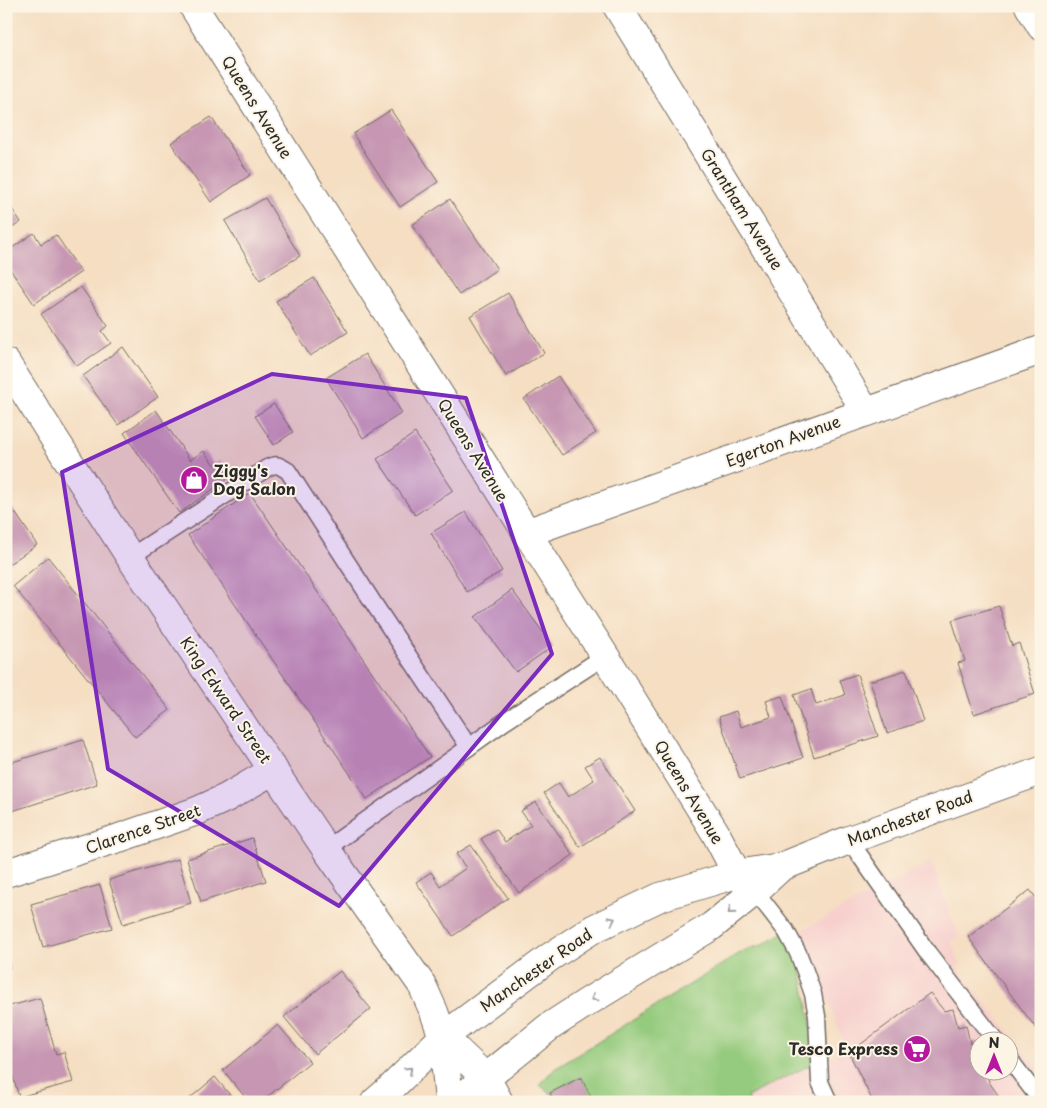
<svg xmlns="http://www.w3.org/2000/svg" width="1047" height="1108" font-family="'Playpen Sans',sans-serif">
	<rect width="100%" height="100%" fill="#fcf5e5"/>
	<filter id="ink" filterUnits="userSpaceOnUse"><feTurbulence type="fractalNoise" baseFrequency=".02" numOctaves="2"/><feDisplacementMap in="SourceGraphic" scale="10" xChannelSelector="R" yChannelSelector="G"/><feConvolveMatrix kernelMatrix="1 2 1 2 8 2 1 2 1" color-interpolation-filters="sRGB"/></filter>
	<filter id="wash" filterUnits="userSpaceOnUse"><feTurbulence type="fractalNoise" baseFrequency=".0096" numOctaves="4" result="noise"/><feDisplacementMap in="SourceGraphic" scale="20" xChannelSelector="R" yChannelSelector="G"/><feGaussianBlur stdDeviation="1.12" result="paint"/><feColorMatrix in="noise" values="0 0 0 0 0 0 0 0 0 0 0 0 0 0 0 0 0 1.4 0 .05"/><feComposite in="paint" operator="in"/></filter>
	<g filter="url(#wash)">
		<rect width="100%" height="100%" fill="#f5dec2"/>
		<path fill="#f7d0cd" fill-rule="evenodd" d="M931,861L959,938L951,941L960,963L957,968L1041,1071V1102H749L746,1097L847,1049L801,931ZM980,1040H1010V1070H980Z"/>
		<polygon fill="#95cb7e" stroke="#607b54" points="786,931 798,953 818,1061 747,1097 749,1102 599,1102 593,1101 581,1077 550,1093 540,1085 548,1075 558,1067 745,950 762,945"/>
		<g id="blocks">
			<g fill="#c696b2">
				<polygon points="391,110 438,182 400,207 353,134"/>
				<polygon points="211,117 250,175 211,202 171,143"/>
				<polygon points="265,198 300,256 260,280 225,221"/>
				<polygon points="450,199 497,269 459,295 412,225"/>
				<polygon points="6,200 21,222 6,232"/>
				<polygon points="34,233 41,244 56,235 81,272 34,304 6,263 6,252"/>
				<polygon points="314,278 348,332 310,356 276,301"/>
				<polygon points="81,287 108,326 102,331 111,343 77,366 41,314"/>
				<polygon points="508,293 544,353 506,376 470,316"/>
				<polygon points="123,347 158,397 118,425 83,376"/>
				<polygon points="365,354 402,413 363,438 326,378"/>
				<polygon points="558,376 596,433 562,455 524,399"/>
				<polygon points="274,404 293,432 274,445 255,416"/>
				<polygon points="156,410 190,460 204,451 214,465 220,461 231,477 179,513 124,433"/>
				<polygon points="415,433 453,490 415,515 377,459"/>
				<polygon points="250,493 430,757 367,799 188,535"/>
				<polygon points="6,499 37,545 6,566"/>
				<polygon points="466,512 502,571 467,592 431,533"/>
				<polygon points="48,557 170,710 135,737 13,586"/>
				<polygon points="512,590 553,646 516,672 475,617"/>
				<polygon points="999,606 1012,646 1019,643 1035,694 974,714 958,663 965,661 952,620"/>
				<polygon points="906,670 923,721 887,733 870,681"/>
				<polygon points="857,674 878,736 814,757 794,695 811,689 816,705 845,695 840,680"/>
				<polygon points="782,696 803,758 740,779 719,717 736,711 741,727 771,717 766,701"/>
				<polygon points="83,740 97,784 6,813 6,764"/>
				<polygon points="600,757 635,811 580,847 544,793 559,783 568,797 594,780 585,766"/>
				<polygon points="536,802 573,855 519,893 481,839 496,829 505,842 531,825 521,811"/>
				<polygon points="252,838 266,881 201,902 187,859"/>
				<polygon points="471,845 508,898 453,936 416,882 431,872 440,886 466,868 456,854"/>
				<polygon points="178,859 191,903 123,924 109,880"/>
				<polygon points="100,885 112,928 43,947 31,904"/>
				<polygon points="1030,890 1041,904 1041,1035 968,937"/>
				<polygon points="6,957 10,968 6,969"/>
				<polygon points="340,971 371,1009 315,1054 284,1017"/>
				<polygon points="930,993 944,1011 953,1009 958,1027 966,1025 970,1043 979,1041 980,1070 986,1070 989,1082 1003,1102 873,1102 849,1053"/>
				<polygon points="40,998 56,1054 64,1052 73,1082 19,1097 11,1070 6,1071 6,1007"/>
				<polygon points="278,1025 310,1062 261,1102 249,1102 223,1070"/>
				<polygon points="215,1077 236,1102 189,1102 188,1100"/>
				<polygon points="581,1077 593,1101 598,1099 599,1102 554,1102 550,1093"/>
			</g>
		</g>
	</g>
	<g filter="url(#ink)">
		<use href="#blocks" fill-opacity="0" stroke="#726a60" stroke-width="1"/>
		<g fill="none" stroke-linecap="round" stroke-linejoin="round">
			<g stroke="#726a60" stroke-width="19">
				<g id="service">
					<path d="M130,557L267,468C277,463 279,465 288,471L376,607L469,747"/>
					<polyline points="849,840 928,953 995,1040"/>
					<polyline points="326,849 504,722 605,656"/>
					<polyline points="755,891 786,931 798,953 805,971 813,994 817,1016 820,1082 829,1102"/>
					<polyline points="1010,1060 1041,1101"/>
				</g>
			</g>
			<g stroke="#726a60" stroke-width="30">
				<g id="minor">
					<polyline points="193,6 605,656 715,832 737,874 754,891"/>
					<polyline points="617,6 866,412"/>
					<polyline points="1029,6 1041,26"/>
					<polyline points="526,533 1041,350"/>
					<polyline points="6,873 119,838 197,811 226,798 274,770"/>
				</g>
			</g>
			<g stroke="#726a60" stroke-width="30">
				<g id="primary">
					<polyline points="6,363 130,557 326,849 422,985 434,1012 443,1037 449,1102"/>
					<polyline points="443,1037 486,1078 499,1102"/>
					<polyline points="375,1102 391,1088 443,1037 550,957 593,929 660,897 737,874 781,867 849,840 1041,771"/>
					<polyline points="456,1102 549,1027 586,1003 712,926 755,891 781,867"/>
				</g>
			</g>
			<use href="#service" stroke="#fff" stroke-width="16"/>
			<use href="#minor" stroke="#fff" stroke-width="28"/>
			<use href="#primary" stroke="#fff" stroke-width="28"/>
		</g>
		<defs><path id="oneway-chevron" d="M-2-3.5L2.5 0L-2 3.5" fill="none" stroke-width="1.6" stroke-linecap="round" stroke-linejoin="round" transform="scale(1.25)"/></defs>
		<g stroke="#a0a0a0">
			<use href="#oneway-chevron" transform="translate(731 911) rotate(140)"/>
			<use href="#oneway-chevron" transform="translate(612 920) rotate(-26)"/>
			<use href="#oneway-chevron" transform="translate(594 998) rotate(149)"/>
			<use href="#oneway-chevron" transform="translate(409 1070) rotate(-44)"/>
		</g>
	</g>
	<path fill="#7b2cbf" fill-opacity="0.2" stroke="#7b2cbf" stroke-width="4" stroke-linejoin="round" d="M272,374L466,398L552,654L339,906L108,769L62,472Z"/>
	<defs>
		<g id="shop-disc" transform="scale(1.4375)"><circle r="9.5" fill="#b5179e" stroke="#fcf5e5"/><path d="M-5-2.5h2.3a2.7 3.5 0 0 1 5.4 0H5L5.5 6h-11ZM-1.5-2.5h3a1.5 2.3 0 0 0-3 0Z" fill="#fff"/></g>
		<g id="supermarket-disc" transform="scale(1.4375)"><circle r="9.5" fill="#b5179e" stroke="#fcf5e5"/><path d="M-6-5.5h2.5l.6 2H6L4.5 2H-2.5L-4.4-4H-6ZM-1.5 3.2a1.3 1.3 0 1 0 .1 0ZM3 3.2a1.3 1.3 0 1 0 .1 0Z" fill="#fff"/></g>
	</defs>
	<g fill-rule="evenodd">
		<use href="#shop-disc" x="194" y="480"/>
		<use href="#supermarket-disc" x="917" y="1049"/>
	</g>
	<g text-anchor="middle" stroke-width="4" stroke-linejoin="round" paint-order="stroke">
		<g font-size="16" fill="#2b2b2b" stroke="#fcf5e5">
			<text transform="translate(257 107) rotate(58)" y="6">Queens Avenue</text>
			<text transform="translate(742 209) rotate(58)" y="6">Grantham Avenue</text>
			<text transform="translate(783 441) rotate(-20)" y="6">Egerton Avenue</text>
			<text transform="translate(473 450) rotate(58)" y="6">Queens Avenue</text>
			<text transform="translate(226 700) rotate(56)" y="6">King Edward Street</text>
			<text transform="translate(689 792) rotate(59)" y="6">Queens Avenue</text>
			<text transform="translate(910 818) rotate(-20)" y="6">Manchester Road</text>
			<text transform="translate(143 829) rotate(-19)" y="6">Clarence Street</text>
			<text transform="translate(536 970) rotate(-35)" y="6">Manchester Road</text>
		</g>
		<g font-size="16" font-weight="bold" fill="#2b2b2b" stroke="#fcf5e5" text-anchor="start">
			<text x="213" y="477">Ziggy's<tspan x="213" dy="18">Dog Salon</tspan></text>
			<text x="898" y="1055" text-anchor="end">Tesco Express</text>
		</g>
	</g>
	<rect width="1047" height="1108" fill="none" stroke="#fcf5e5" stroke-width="25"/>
	<g transform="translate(994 1056)"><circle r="24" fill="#fcf5e5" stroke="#a8a49b"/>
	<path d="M0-4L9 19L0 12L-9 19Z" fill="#b5179e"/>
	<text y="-8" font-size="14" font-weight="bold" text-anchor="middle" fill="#2b2b2b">N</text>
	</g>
</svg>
